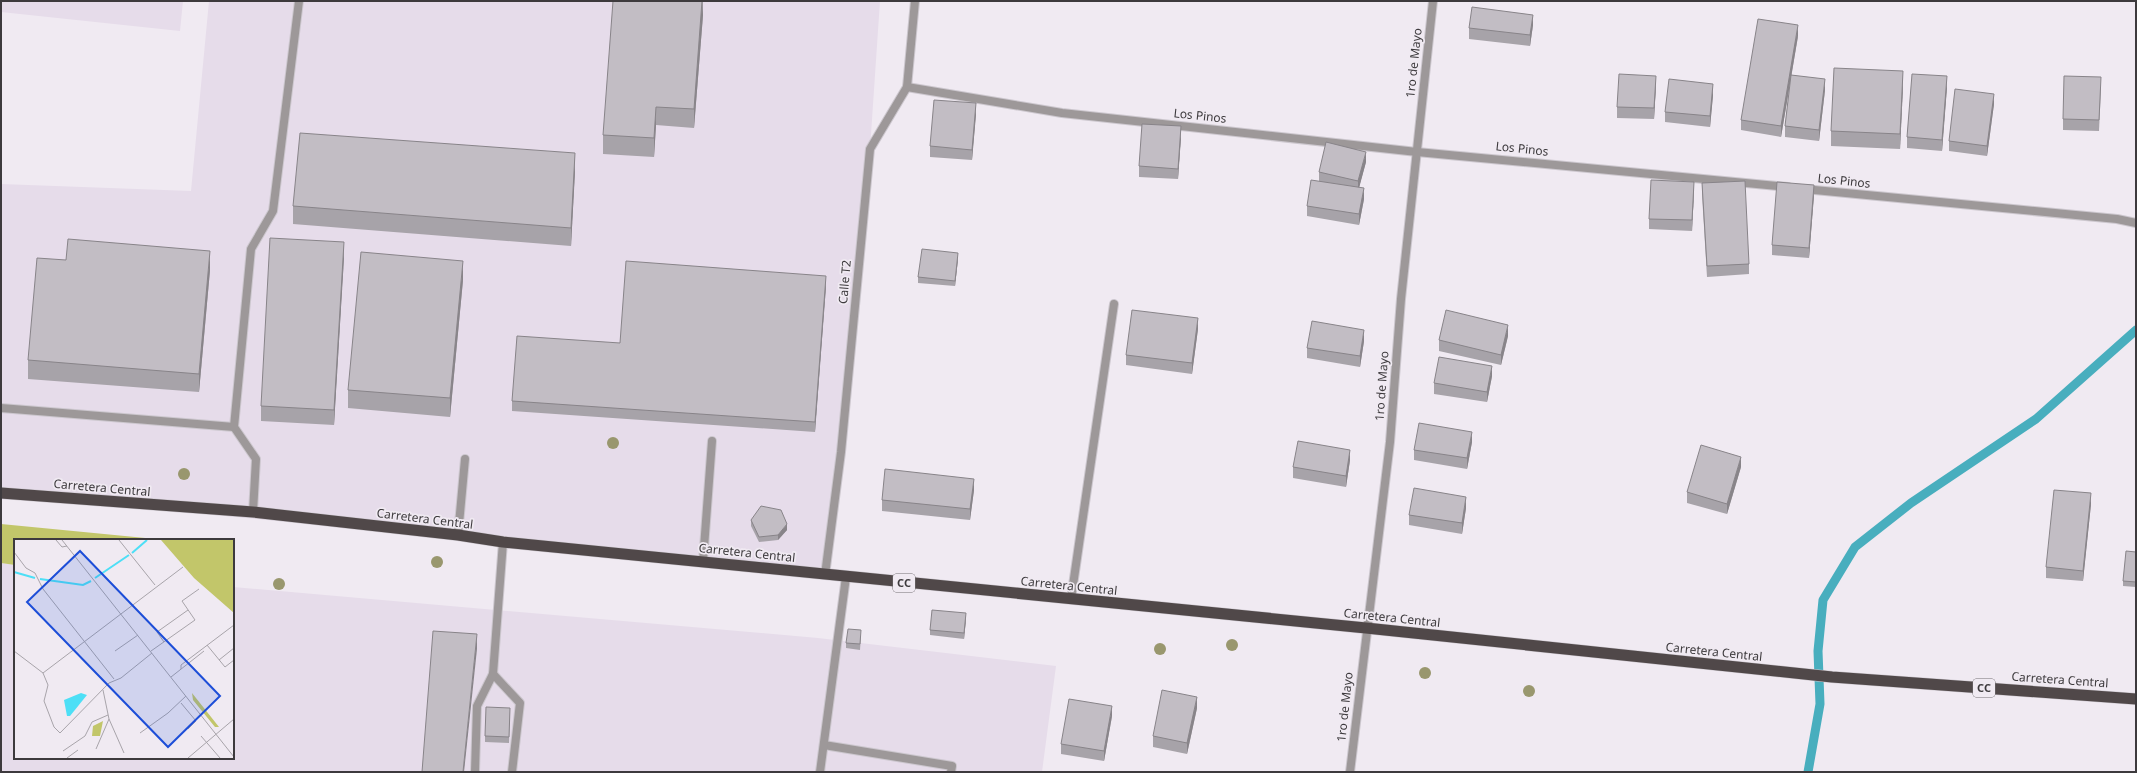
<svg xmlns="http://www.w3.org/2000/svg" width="2137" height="773" font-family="'Noto Sans',sans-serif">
	<rect width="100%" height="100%" fill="#f0eaf2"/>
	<g fill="#e6dcea">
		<polygon points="1,1 183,1 180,31 1,12"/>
		<polygon points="209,1 880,1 870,149 825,575 1,494 1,184 191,191"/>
		<polygon points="1,563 15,565 15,758 233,758 233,587 818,638 1056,666 1042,772 1,772"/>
	</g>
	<polygon fill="#c2c66a" points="1,524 166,540 15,540 15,565 1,563"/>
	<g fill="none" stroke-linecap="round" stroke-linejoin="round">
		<polyline stroke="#48aebe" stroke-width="9" points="1808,772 1820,704 1818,651 1823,600 1855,547 1911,503 2036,419 2136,330"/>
		<g stroke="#ccc7ce" stroke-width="10">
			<g id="service">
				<polyline points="1,408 234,427"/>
				<polyline points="253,512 256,459 234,427 251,249 273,211 299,1"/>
				<polyline points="458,535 465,459"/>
				<polyline points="703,561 712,441"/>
				<polyline points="1071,599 1114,304"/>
				<polyline points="493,674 520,703 512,772"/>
				<polyline points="824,745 952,766 951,772"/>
				<polyline points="475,772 477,706 493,674 503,542"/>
				<polyline points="820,772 846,577"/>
			</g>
		</g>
		<g stroke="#ccc7ce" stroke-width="10">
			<g id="minor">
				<polyline points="907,87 1062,113 1417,152 1788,187"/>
				<polyline points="1804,189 2117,219 2136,223"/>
				<polyline points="825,575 841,452 870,149 907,87 915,1"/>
				<polyline points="1350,772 1390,442 1401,299 1433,1"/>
			</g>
		</g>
		<g stroke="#ccc7ce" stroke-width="12">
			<polyline id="trunk" points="1,493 253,512 458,535 503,542 1366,628 1832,677 2136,699"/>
		</g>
		<use href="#service" stroke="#9d9899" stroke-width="8"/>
		<use href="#minor" stroke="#9d9899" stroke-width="8"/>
		<use href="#trunk" stroke="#504849" stroke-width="11"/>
	</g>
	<g fill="#99976e">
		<circle cx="613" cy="443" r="6"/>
		<circle cx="184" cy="474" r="6"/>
		<circle cx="437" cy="562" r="6"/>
		<circle cx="279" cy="584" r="6"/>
		<circle cx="1232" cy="645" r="6"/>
		<circle cx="1160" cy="649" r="6"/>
		<circle cx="1425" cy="673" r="6"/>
		<circle cx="1529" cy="691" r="6"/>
	</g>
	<g fill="#a7a3a9">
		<polygon points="703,1 703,15 694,128 656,125 654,157 603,154 603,135"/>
		<polygon points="1533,25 1530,46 1469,39 1469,28"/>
		<polygon points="1798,36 1781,137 1741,130 1741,120"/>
		<polygon points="1656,86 1654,119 1617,118 1617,107"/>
		<polygon points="1903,86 1900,149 1831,146 1831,131"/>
		<polygon points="1947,87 1942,151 1907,148 1907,137"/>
		<polygon points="2101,88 2099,131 2063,130 2063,119"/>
		<polygon points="1825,90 1819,141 1785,137 1785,126"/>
		<polygon points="1713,95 1710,127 1665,122 1665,112"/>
		<polygon points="1994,104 1987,156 1949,151 1949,141"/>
		<polygon points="976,114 972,160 930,157 930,146"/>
		<polygon points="1181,137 1178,179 1139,177 1139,166"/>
		<polygon points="1366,162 1359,187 1364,199 1359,225 1307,216 1307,206 1319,181 1319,172"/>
		<polygon points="575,171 571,246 293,224 293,206"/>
		<polygon points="1702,183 1749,264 1749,274 1707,277 1702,194"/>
		<polygon points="1694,192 1692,231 1649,229 1649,219"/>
		<polygon points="1814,195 1809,258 1772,255 1772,245"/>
		<polygon points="344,257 334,425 261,421 261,406"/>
		<polygon points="958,259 955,286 918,283 918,277"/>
		<polygon points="210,270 199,392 28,379 28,360"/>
		<polygon points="463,280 450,417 348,408 348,390"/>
		<polygon points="826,286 815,432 512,411 512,401 620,343"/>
		<polygon points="1198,329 1192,374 1126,365 1126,355"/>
		<polygon points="1508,336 1501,365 1439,351 1439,340"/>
		<polygon points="1364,341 1360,367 1307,358 1307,348"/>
		<polygon points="1492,376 1487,402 1434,394 1434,383"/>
		<polygon points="1472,442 1467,469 1414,460 1414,450"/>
		<polygon points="1350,460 1346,487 1293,478 1293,467"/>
		<polygon points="1741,467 1727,514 1687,503 1687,492"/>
		<polygon points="974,490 970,520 882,511 882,500"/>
		<polygon points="2091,504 2083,581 2046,578 2046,567"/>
		<polygon points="1466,508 1462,534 1409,525 1409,515"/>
		<polygon points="751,520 787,530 778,540 759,542 751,526"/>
		<polygon points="2136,552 2136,587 2123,586 2123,581"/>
		<polygon points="966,619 964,639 930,635 930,630"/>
		<polygon points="861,636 860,650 846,648 846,643"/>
		<polygon points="510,708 509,743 485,742 485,736"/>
		<polygon points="1197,708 1187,754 1153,747 1153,736"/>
		<polygon points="1112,716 1104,761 1061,754 1061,744"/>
	</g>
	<g fill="#888489">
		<polygon points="702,1 703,15 694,128 694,109"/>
		<polygon points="1533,15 1533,25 1530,46 1530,35"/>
		<polygon points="1798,25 1798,36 1781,137 1781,126"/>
		<polygon points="1903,71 1903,86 1900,149 1900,134"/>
		<polygon points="1656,76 1656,86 1654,119 1654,108"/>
		<polygon points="1947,76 1947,87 1942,151 1942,140"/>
		<polygon points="1825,79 1825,90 1819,141 1819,130"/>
		<polygon points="1713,84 1713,95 1710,127 1710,116"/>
		<polygon points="1994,94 1994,104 1987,156 1987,146"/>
		<polygon points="976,103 976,114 972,160 972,150"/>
		<polygon points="656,107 656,125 654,157 654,138"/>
		<polygon points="1181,126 1181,137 1178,179 1178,169"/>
		<polygon points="1366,152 1366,162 1358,192 1358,181"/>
		<polygon points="575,153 575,171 571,246 571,228"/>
		<polygon points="1694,182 1694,192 1692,231 1692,220"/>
		<polygon points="1814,185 1814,195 1809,258 1809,248"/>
		<polygon points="1364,188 1364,199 1359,225 1359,214"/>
		<polygon points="344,242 344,257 334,425 334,410"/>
		<polygon points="210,251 210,270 199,392 199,374"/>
		<polygon points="958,253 958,259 955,286 955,281"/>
		<polygon points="463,261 463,280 450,417 450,398"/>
		<polygon points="826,276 826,286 815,432 815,422"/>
		<polygon points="1198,318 1198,329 1192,374 1192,363"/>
		<polygon points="1508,325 1508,336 1501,365 1501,355"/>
		<polygon points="1364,330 1364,341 1360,367 1360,356"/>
		<polygon points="1492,366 1492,376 1487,402 1487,392"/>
		<polygon points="1472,432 1472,442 1467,469 1467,458"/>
		<polygon points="1350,450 1350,460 1346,487 1346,476"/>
		<polygon points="1741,457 1741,467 1727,514 1727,504"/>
		<polygon points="974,479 974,490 970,520 970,509"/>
		<polygon points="2091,493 2091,504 2083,581 2083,571"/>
		<polygon points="1466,497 1466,508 1462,534 1462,523"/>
		<polygon points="787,524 787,530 778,540 778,535"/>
		<polygon points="966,613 966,619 964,639 964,633"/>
		<polygon points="477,634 477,649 464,772 463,772"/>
		<polygon points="1197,697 1197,708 1187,754 1187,743"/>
		<polygon points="1112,706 1112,716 1104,761 1104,751"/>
	</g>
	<g fill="#c2bdc4" stroke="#888489">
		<polygon points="613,1 702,1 694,109 656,107 654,138 603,135"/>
		<polygon points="1472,7 1533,15 1530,35 1469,28"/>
		<polygon points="1758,19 1798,25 1781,126 1741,120"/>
		<polygon points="1834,68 1903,71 1900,134 1831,131"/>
		<polygon points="1619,74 1656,76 1654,108 1617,107"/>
		<polygon points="1912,74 1947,76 1942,140 1907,137"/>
		<polygon points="1791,75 1825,79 1819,130 1785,126"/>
		<polygon points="2064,76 2101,77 2099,120 2063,119"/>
		<polygon points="1669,79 1713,84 1710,116 1665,112"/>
		<polygon points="1955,89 1994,94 1987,146 1949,141"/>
		<polygon points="934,100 976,103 972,150 930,146"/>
		<polygon points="1142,124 1181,126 1178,169 1139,166"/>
		<polygon points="300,133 575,153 571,228 293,206"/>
		<polygon points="1326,142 1366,152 1358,181 1319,172"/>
		<polygon points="1311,180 1364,188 1359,214 1307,206"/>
		<polygon points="1651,180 1694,182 1692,220 1649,219"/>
		<polygon points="1745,181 1749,264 1707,266 1702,183"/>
		<polygon points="1777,182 1814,185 1809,248 1772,245"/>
		<polygon points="270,238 344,242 334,410 261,406"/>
		<polygon points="68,239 210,251 199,374 28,360 37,258 66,260"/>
		<polygon points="922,249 958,253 955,281 918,277"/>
		<polygon points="361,252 463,261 450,398 348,390"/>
		<polygon points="626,261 826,276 815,422 512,401 517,336 620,343"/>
		<polygon points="1132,310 1198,318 1192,363 1126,355"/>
		<polygon points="1446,310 1508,325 1501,355 1439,340"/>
		<polygon points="1312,321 1364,330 1360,356 1307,348"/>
		<polygon points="1439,357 1492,366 1487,392 1434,383"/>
		<polygon points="1419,423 1472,432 1467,458 1414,450"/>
		<polygon points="1298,441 1350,450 1346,476 1293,467"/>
		<polygon points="1701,445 1741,457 1727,504 1687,492"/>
		<polygon points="885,469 974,479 970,509 882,500"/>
		<polygon points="1414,488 1466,497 1462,523 1409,515"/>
		<polygon points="2054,490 2091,493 2083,571 2046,567"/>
		<polygon points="761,506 781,510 787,524 778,535 759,537 751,520"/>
		<polygon points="2126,551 2136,552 2136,582 2123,581"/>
		<polygon points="932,610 966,613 964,633 930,630"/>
		<polygon points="848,629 861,630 860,644 846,643"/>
		<polygon points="433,631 477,634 463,772 422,772"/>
		<polygon points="1162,690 1197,697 1187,743 1153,736"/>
		<polygon points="1069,699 1112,706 1104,751 1061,744"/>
		<polygon points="486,707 510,708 509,737 485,736"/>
	</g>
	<g text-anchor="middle" stroke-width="3.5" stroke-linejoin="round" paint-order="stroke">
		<g fill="#f0eaf2" stroke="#736f73" stroke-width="1">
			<rect x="893" y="574" width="22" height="18" rx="3"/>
			<rect x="1973" y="679" width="22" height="18" rx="3"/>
		</g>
		<g font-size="11" font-weight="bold" fill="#3d3a3d">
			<text x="904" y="587">CC</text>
			<text x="1984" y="692">CC</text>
		</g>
		<g font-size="12" fill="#3d3a3d" stroke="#f0eaf2">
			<text transform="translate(1414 63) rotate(-84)" y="4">1ro de Mayo</text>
			<text transform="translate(1200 116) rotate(6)" y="4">Los Pinos</text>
			<text transform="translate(1522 149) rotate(6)" y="4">Los Pinos</text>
			<text transform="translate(1844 181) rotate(6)" y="4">Los Pinos</text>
			<text transform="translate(845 282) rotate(-85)" y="4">Calle T2</text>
			<text transform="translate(1382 386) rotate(-86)" y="4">1ro de Mayo</text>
			<text transform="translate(102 488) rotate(5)" y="4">Carretera Central</text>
			<text transform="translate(425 519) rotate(7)" y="4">Carretera Central</text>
			<text transform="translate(747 553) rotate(6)" y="4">Carretera Central</text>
			<text transform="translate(1069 586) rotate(6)" y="4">Carretera Central</text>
			<text transform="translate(1392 618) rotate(6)" y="4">Carretera Central</text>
			<text transform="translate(1714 652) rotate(6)" y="4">Carretera Central</text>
			<text transform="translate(2060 680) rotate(4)" y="4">Carretera Central</text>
			<text transform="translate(1345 707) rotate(-84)" y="4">1ro de Mayo</text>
		</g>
	</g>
	<g transform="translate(14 539)">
		<rect width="220" height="220" fill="#f0eaf2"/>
		<path d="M147,1H220V74L180,39ZM178,154L205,188H201L179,161ZM89,182L86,197H78L79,187Z" fill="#c2c66a"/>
		<path d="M67,154L73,156L56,177H53L50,161Z" fill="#4ddff6"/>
		<path fill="none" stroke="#4ddff6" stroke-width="2" d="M118,14L133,1M0,33L21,39M81,39L115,16M26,40L69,46L77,42"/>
		<path fill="none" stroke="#a8a4aa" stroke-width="1" d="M42,1L48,8L53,7M48,1L220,218M105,1L141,46M0,13L12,29L21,34L29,50L100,140M150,103L143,93L174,71M193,106L211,128L220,121M0,112L29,134L34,146L30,162L40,188L46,194L95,144L107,139L138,114M101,112L124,96M137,112L181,81L168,62L185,50M205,121L220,109M167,130V126L220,86M29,134L169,28M157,138L190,112M167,164L182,182L174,190M95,180L110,214M126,194L154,174L172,157M187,197L206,219M82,210L95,180L89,151M49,212L71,197L78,183L94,176M53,219L64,211M174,219L220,180"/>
		<path fill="#1d4ed8" fill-opacity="0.15" stroke="#1d4ed8" stroke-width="2" d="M66,12L206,157L154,208L13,63Z"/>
		<rect width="220" height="220" fill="none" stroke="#3d3a3d" stroke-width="2"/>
	</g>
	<rect width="2137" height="773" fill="none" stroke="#3d3a3d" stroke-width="4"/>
</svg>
